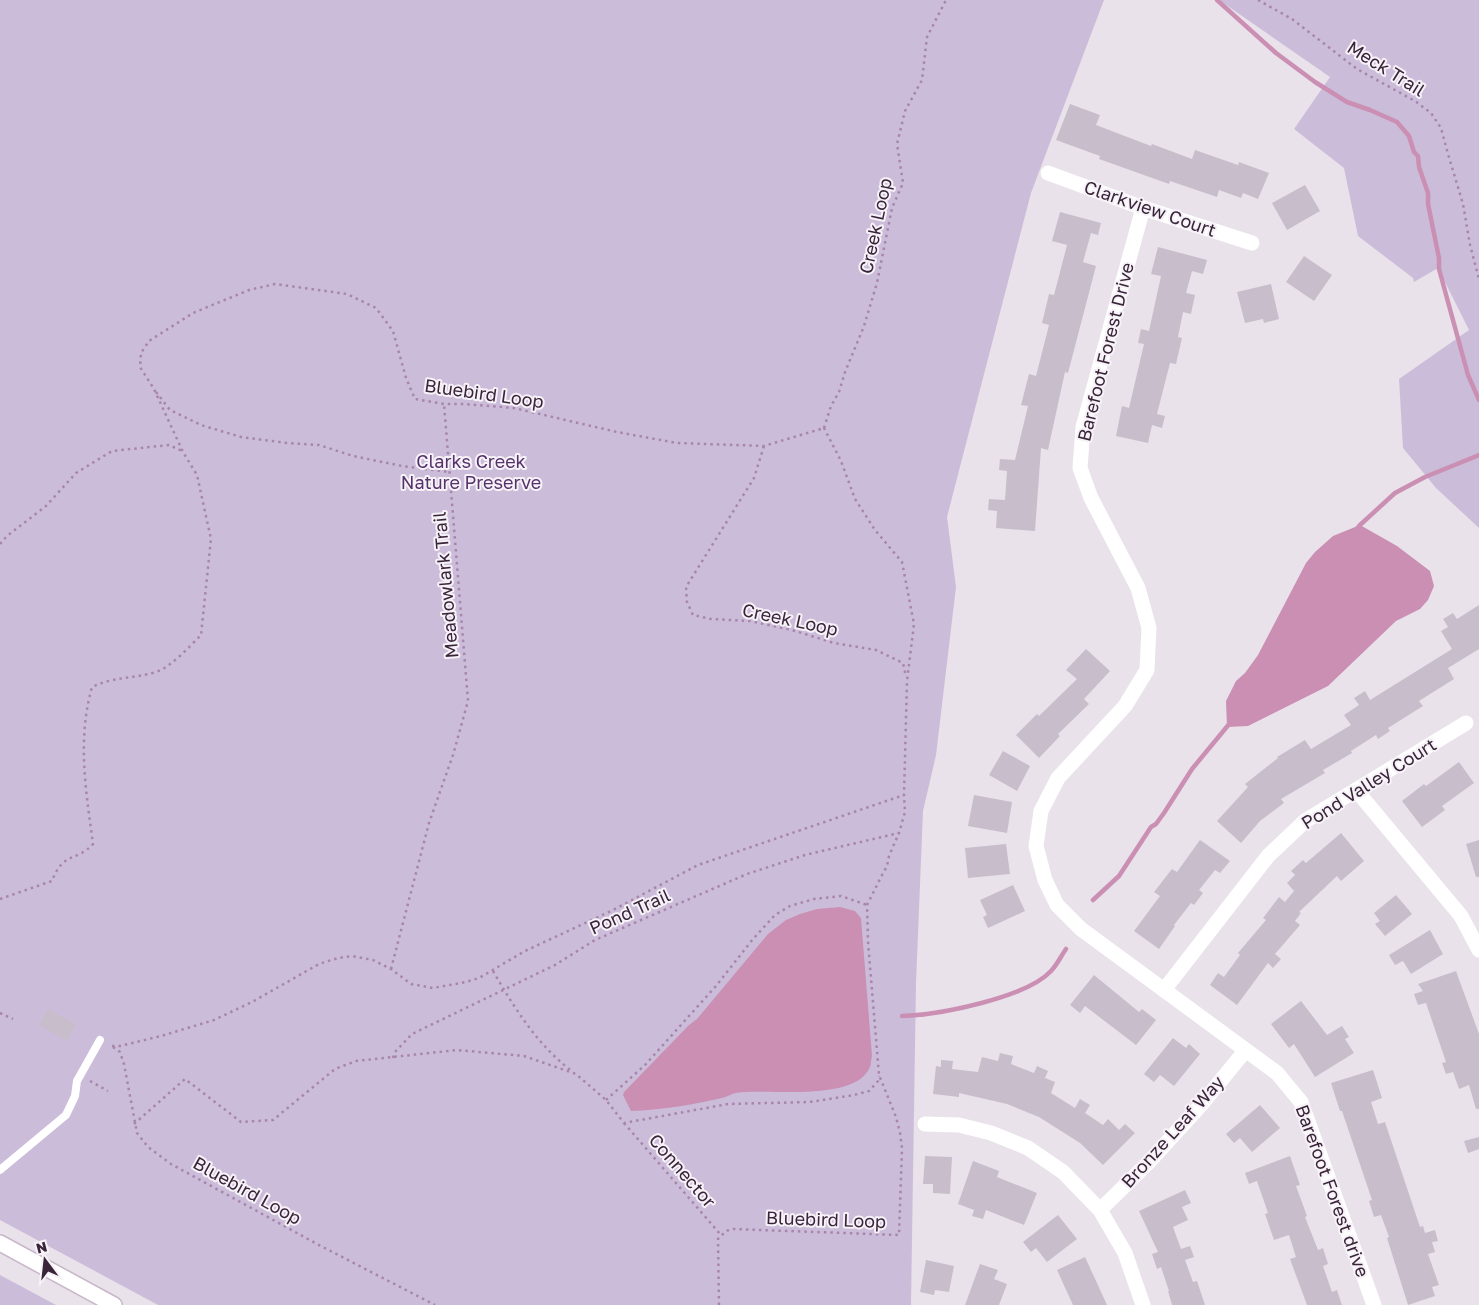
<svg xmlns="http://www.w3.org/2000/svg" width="1479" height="1305" font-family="'Golos Text',sans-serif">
	<rect width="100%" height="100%" fill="#e9e2ea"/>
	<g fill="#cbbdda">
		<polygon points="0,0 1104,0 1031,193 947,517 956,587 936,755 923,811 916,983 911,1305 158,1305 0,1220"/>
		<polygon points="1219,0 1479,0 1479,528 1436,488 1403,448 1399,379 1469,330 1438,268 1414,282 1413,278 1358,236 1344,168 1294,129 1330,77"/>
		<polygon points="0,1275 56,1305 0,1305"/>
	</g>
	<g fill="#ca8fb3">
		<polygon points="1360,525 1397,546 1430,571 1434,586 1428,600 1420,609 1396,621 1328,686 1248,726 1227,727 1226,701 1236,681 1245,673 1258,655 1306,563 1315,552 1333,536"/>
		<path d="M840,907L855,911L861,918L872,1056C871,1059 871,1064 870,1067C855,1103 767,1088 736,1093C731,1094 727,1097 722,1098C692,1105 661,1110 631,1111L623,1095L624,1092L689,1025L697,1019L768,934L786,920L800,914L817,909Z"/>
	</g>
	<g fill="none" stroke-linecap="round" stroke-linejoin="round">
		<g stroke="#ca8fb3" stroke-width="4.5">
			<polyline points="1217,0 1276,53 1315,82 1347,102 1370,110 1397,122 1409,136 1414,152 1418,156 1419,167 1428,193 1428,204 1439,258 1439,269 1468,375 1479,400"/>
			<polyline points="1356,530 1360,525 1395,493 1425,477 1479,455"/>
			<polyline points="1093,900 1119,876 1151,827 1156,824 1164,813 1192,769 1230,723"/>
			<path d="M902,1016C938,1015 1026,998 1051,971C1057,965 1061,956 1066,949"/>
		</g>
	</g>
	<g fill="#c8becb">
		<polygon points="1070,104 1100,115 1096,125 1151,146 1152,144 1192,159 1195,150 1238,165 1239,162 1269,173 1258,199 1243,193 1241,198 1219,190 1217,197 1170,181 1169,184 1099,159 1100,156 1056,140"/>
		<polygon points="1305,185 1320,211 1287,230 1272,203"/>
		<polygon points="1060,212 1101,223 1098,235 1091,233 1083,262 1096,266 1068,373 1065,372 1048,450 1041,448 1035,531 996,528 997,511 988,510 989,499 1005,500 1007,471 999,470 1000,459 1015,460 1028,406 1021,405 1029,374 1036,376 1049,325 1042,323 1049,294 1054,295 1067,245 1052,241"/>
		<polygon points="1158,247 1207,260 1203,274 1192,271 1186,293 1195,295 1191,314 1183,312 1178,337 1182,338 1176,364 1170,363 1157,414 1165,416 1162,428 1152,425 1148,443 1116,436 1122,406 1129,408 1144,344 1138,343 1141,329 1149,331 1161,276 1151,274"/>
		<polygon points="1304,256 1332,275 1314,301 1286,282"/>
		<polygon points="1271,284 1279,319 1264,323 1263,319 1245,323 1237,292"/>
		<polygon points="1479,605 1479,649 1448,668 1454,679 1419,701 1423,706 1388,728 1390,731 1378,739 1376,735 1351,751 1352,753 1323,770 1325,773 1281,799 1284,803 1260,821 1241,843 1217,821 1248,787 1245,784 1278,758 1277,757 1305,740 1311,749 1351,725 1344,715 1359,705 1354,698 1365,691 1370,700 1452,649 1441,631 1448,627 1443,619 1453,613 1457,619"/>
		<polygon points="1086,649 1110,671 1084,699 1089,704 1058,734 1060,736 1039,758 1016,735 1037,714 1039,716 1077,679 1066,670"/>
		<polygon points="1003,751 1030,766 1017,791 989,775"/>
		<polygon points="1459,762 1474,783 1442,806 1445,810 1422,827 1402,801 1424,784 1426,786"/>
		<polygon points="974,795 1012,802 1007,833 968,826"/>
		<polygon points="1341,833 1364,861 1341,881 1337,876 1299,912 1301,913 1295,921 1300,925 1275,954 1281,959 1273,968 1268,963 1237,1005 1210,985 1218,973 1224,977 1240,955 1238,953 1266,920 1263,918 1279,897 1285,902 1294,891 1287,883 1295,875 1291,871 1303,860 1306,863"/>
		<polygon points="1200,840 1230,861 1220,873 1215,870 1199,890 1203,893 1194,905 1191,903 1174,925 1175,926 1159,949 1134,931 1160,896 1154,892 1172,869 1177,872"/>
		<polygon points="1479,840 1479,877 1476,877 1466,844"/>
		<polygon points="1006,844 1010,874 968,878 965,848"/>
		<polygon points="1013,885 1025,911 988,928 983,917 987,915 980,900"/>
		<polygon points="1396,895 1412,914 1385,936 1375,924 1380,921 1374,913"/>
		<polygon points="1430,930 1443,954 1411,974 1403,961 1395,965 1389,955"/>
		<polygon points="1456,971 1479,1034 1479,1109 1476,1109 1469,1085 1459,1089 1453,1072 1446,1074 1442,1063 1446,1062 1426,1003 1418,1005 1414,994 1423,991 1418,984"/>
		<polygon points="1094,975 1139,1012 1142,1009 1156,1020 1136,1045 1085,1006 1080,1013 1070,1005"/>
		<polygon points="1301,1001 1327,1035 1342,1026 1349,1037 1345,1039 1354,1053 1315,1077 1294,1044 1289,1048 1271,1024"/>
		<polygon points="48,1009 76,1024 67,1041 39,1025"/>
		<polygon points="1173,1038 1186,1048 1189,1044 1200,1054 1174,1086 1160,1075 1154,1082 1144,1074"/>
		<polygon points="1000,1053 1013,1056 1011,1064 1034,1073 1037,1066 1048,1071 1045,1078 1055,1082 1051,1093 1075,1108 1080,1099 1090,1105 1085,1113 1103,1125 1108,1119 1119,1130 1125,1124 1135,1133 1103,1165 1080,1143 1039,1117 1007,1104 959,1093 959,1097 933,1094 936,1066 941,1067 941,1060 953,1061 952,1069 978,1072 982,1057 998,1061"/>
		<polygon points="1373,1070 1382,1098 1371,1102 1378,1124 1385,1122 1420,1227 1423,1226 1425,1233 1435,1230 1438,1241 1432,1242 1435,1252 1428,1254 1439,1285 1432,1287 1435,1296 1408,1305 1387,1238 1389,1237 1381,1215 1374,1217 1369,1201 1372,1200 1342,1111 1340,1111 1331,1083"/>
		<polygon points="1260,1105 1280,1128 1252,1152 1240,1138 1234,1143 1226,1134"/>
		<polygon points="1479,1137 1479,1149 1468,1153 1464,1141"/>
		<polygon points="925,1156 952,1157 950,1194 933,1193 933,1184 923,1184"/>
		<polygon points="1290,1156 1300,1185 1296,1186 1307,1216 1305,1217 1318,1250 1323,1248 1328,1264 1323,1266 1332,1292 1337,1290 1342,1305 1307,1305 1290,1259 1296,1257 1289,1235 1274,1240 1265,1214 1268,1213 1257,1181 1249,1184 1245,1173"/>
		<polygon points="973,1161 999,1171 997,1177 1037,1193 1024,1225 986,1210 983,1219 972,1216 974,1210 958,1204"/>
		<polygon points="1185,1190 1191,1203 1182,1207 1188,1220 1173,1227 1181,1249 1190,1246 1194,1257 1185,1260 1193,1282 1197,1281 1205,1305 1172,1305 1168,1291 1169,1291 1161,1267 1157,1269 1152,1254 1158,1252 1139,1211"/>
		<polygon points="1058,1215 1077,1239 1047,1262 1036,1248 1031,1252 1023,1242"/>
		<polygon points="1085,1257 1107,1305 1073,1305 1057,1270"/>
		<polygon points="926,1260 954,1266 949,1292 935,1290 934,1295 920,1292"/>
		<polygon points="980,1264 998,1270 994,1279 1007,1284 999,1305 965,1305"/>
	</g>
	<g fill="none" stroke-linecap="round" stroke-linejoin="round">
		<g stroke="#c7b6c9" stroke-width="18">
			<polyline id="secondary" points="0,1243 114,1305"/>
		</g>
		<g stroke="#a885ab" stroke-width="2.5" stroke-dasharray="2.5 4" stroke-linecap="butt">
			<polyline points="1258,0 1292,19 1357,69 1415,101 1431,113 1441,128 1448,154 1463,204 1470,245 1479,279"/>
			<polyline points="156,392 170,410 201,425 241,437 287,443 319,445 353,456 402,466 449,472"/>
			<polyline points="824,428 831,406 839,392 845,372 864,326 877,283 892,208 903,183 897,144 905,111 922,80 927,37 946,0"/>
			<polyline points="764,446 754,478 686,587 687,602 693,615 711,619 750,621 792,630 834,643 876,650 903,663 906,677"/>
			<polyline points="0,544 7,536 46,506 76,473 112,451 169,445 182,451"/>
			<path d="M0,899L52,881C63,851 77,862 93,844C86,791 77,740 92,687C115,676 134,679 156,672C171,667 189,647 201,635L211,539L197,475L183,452L154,389L140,367L141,353L149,341L193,313L249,290L275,284L347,294L376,308L393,331L406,378L415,399L444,404H463L514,408L617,432L677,443L764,446L824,428"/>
			<polyline points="391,969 429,823 453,755 468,701 444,404"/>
			<path d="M493,971C515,1009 538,1046 573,1072"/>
			<polyline points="0,1013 13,1019"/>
			<polyline points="112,1046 120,1046 161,1036 214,1020 252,1002 319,964 338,958 352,956 373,960 391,969 411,984 433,988 466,982 479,978 525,951 615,909 698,865 904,795"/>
			<polyline points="113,1047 120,1052 124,1064 137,1133 148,1147 171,1164 317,1244 435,1305"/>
			<polyline points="393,1058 395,1052 412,1034 555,965 595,940 747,874 805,855 899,833"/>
			<polyline points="90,1081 108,1091"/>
			<polyline points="606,1100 645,1065 716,986 753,939 775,915 790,906 814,899 841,896 867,905"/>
			<polyline points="624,1123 721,1235"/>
			<polyline points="134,1124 185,1079 241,1122 273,1120 335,1069 356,1061 457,1050 524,1056 576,1074 606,1100 624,1123 728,1104 810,1102 854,1095 869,1091 878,1081 879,1076"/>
			<polyline points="719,1305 718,1239 726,1231 733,1229 899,1235 902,1148 900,1133 896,1117 879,1075 868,942 867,905 881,877 887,866 889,856 899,833 905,812 904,795 907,681 914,624 902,562 875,530 855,499 841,461 824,428"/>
		</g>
		<polyline stroke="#fff" stroke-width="8" points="0,1170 66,1115 75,1096 77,1081 100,1040"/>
		<g stroke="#fff" stroke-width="15">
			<polyline points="1048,173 1143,208 1252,243"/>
			<polyline points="1143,208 1083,427 1080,468 1091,498 1138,588 1149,628 1147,670 1125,706 1058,778 1041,811 1036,846 1045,880 1057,905 1081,929 1277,1073 1301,1102 1374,1305"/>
			<polyline points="1356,790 1461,916 1479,950"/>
			<polyline points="1164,990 1268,856 1305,821 1466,723"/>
			<polyline points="925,1124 959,1125 991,1133 1028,1148 1063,1172 1100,1210 1125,1253 1143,1305"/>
			<polyline points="1100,1210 1148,1163 1200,1106 1245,1051"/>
		</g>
		<use href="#secondary" stroke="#fff" stroke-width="15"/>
	</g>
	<g text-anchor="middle" stroke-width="4" stroke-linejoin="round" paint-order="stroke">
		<g font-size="18" fill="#39243a" stroke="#f6f2f7">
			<text transform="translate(1386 69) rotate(32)" y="6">Meck Trail</text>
			<text transform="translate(1150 209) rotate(19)" y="6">Clarkview Court</text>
			<text transform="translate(876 226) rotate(-78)" y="6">Creek Loop</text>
			<text transform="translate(1106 352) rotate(-76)" y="6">Barefoot Forest Drive</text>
			<text transform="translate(484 394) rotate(8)" y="6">Bluebird Loop</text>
			<text transform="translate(446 585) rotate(-95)" y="6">Meadowlark Trail</text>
			<text transform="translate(790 620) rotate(12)" y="6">Creek Loop</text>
			<text transform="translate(1369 784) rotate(-32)" y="6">Pond Valley Court</text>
			<text transform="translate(630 912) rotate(-24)" y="6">Pond Trail</text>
			<text transform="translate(1173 1132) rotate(-48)" y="6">Bronze Leaf Way</text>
			<text transform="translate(682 1171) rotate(49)" y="6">Connector</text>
			<text transform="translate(247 1191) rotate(29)" y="6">Bluebird Loop</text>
			<text transform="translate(1332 1191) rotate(70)" y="6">Barefoot Forest drive</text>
			<text transform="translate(826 1220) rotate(2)" y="6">Bluebird Loop</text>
		</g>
		<g font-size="18" fill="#56326c" stroke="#f6f2f7">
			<text x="471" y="468">Clarks Creek<tspan x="471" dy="21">Nature Preserve</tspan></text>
		</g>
	</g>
	<g transform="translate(45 1260) rotate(345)" stroke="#f6f2f7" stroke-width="4" paint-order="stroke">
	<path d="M0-4L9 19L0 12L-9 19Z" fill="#39243a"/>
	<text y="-8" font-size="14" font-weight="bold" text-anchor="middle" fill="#39243a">N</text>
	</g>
</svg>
